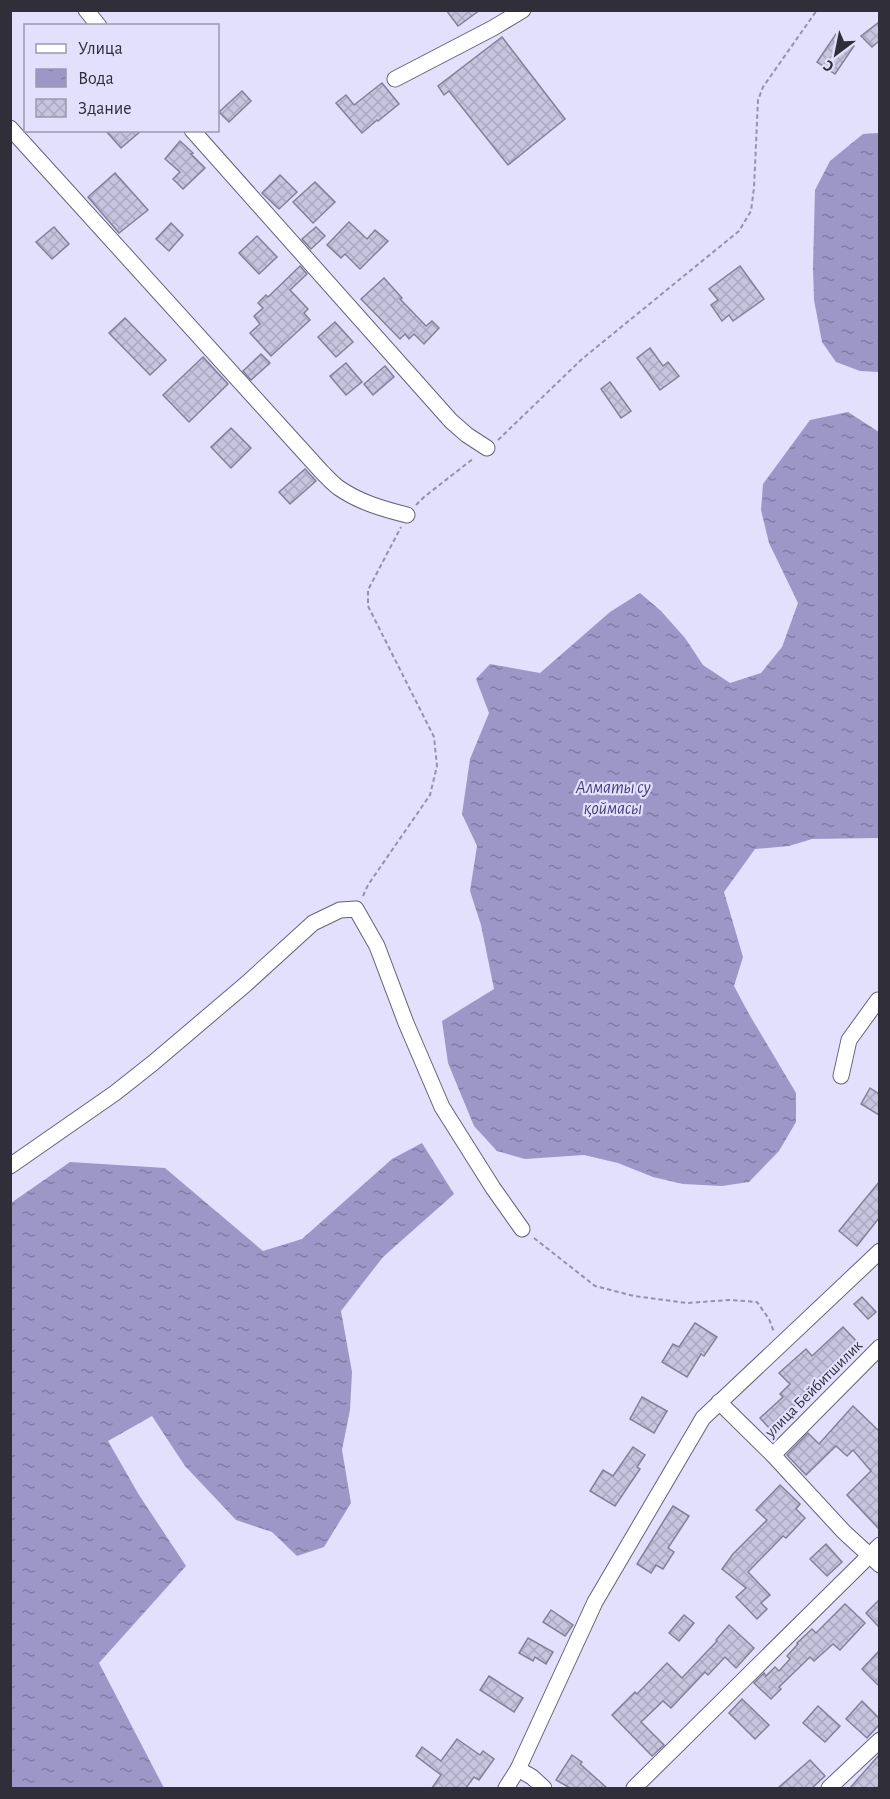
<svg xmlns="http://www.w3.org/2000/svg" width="890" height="1799" font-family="'Alegreya Sans',sans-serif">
	<defs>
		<pattern id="water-ripples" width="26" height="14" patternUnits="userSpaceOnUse" patternTransform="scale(1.5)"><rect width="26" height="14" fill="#9c97c7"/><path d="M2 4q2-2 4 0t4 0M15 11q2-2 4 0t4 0" fill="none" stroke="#807ca3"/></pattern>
		<pattern id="building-cross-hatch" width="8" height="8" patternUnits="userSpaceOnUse" patternTransform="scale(1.5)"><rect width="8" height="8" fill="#c6c4df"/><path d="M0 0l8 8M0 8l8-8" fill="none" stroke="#aaa9c0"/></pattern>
	</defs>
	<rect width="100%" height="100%" fill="#e2e0fc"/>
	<g fill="url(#water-ripples)">
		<polygon points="879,133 880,133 879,372 860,371 836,362 822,342 814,300 813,268 815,190 830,161 863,134"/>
		<polygon points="848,412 879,432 879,838 812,839 789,846 755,849 724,892 743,957 734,986 749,1014 796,1093 796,1122 779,1151 749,1182 722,1186 683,1184 653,1177 618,1163 584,1155 525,1159 497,1151 474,1126 448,1063 442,1021 494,989 481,925 470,891 477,846 462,814 470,759 489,713 476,679 490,664 540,673 610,612 640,593 661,611 685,638 703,665 730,683 761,673 782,647 798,603 769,543 761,510 763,484 810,420"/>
		<polygon points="422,1143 454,1194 383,1257 341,1311 352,1372 350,1410 342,1450 351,1503 324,1547 297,1556 272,1532 236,1520 185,1466 152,1416 108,1441 139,1495 186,1566 99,1663 164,1788 11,1788 11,1203 70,1162 165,1168 263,1251 302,1239 392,1159"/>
	</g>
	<g fill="url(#building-cross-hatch)" stroke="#83819a" stroke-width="1.5">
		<polygon points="446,10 480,10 458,26"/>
		<polygon points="879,22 879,41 872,47 861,36"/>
		<polygon points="836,34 854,46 835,74 817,62"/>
		<polygon points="502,37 565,119 508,165 449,91 444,95 438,86"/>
		<polygon points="382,83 399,104 378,121 377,120 362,133 336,103 346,95 354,105"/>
		<polygon points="242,91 251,101 229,122 219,112"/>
		<polygon points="105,130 142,130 121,148"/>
		<polygon points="180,141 193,153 191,154 205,168 183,189 173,179 180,172 165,159"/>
		<polygon points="115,173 148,210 119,233 88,197"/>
		<polygon points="280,175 297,192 279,209 262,193"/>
		<polygon points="315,182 335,202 313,223 293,202"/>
		<polygon points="349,222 367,239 375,230 388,241 360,269 345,254 341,258 327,245"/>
		<polygon points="171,223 183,235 169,251 156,239"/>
		<polygon points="54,227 69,244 52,259 36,242"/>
		<polygon points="316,227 325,236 311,249 302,239"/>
		<polygon points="257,236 277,257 259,274 239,253"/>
		<polygon points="300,266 307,274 290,290 308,309 304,313 310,320 271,356 250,333 260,324 254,316 263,308 258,303 266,295 268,297"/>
		<polygon points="740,266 764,299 733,321 729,315 722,321 711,305 718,300 709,289"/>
		<polygon points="384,278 402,298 400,299 426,326 432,321 439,328 424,344 414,334 409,339 405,334 400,339 361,299"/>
		<polygon points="125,318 166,360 150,375 109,333"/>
		<polygon points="335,322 353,342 336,357 318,337"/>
		<polygon points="650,348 663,366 668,362 679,376 660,390 637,358"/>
		<polygon points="261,354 270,363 251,380 243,371"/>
		<polygon points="203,357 228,384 189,422 163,395"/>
		<polygon points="346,363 362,382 346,395 330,376"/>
		<polygon points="385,366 394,377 373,395 364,384"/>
		<polygon points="610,382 631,411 621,418 601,389"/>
		<polygon points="231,428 251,448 231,468 211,447"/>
		<polygon points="305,469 316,481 290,504 279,492"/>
		<polygon points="870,1088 879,1094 879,1115 861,1104"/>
		<polygon points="879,1182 879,1218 857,1246 839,1231"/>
		<polygon points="862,1297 876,1312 868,1319 854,1304"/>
		<polygon points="695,1323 717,1337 704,1356 701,1354 687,1377 662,1362 673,1344 679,1347"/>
		<polygon points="843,1327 861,1346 836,1369 834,1367 798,1399 799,1401 770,1429 760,1418 783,1397 780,1394 790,1384 779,1373 806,1349 812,1356"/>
		<polygon points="642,1397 667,1411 654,1433 630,1419"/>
		<polygon points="853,1406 879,1431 879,1529 847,1495 871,1471 853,1450 847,1456 836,1446 806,1475 787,1455 808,1433 819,1444"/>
		<polygon points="633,1447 645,1455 637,1467 640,1469 615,1506 590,1491 603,1470 613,1476"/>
		<polygon points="780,1485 800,1504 796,1509 805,1518 786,1538 783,1536 748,1572 770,1595 761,1603 767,1609 757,1619 736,1597 746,1588 722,1569 733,1554 767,1520 756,1510"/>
		<polygon points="673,1506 689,1516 668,1548 674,1552 663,1569 656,1565 651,1573 637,1564"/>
		<polygon points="826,1544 842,1562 827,1576 810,1559"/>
		<polygon points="879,1600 879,1627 866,1613"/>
		<polygon points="845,1604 865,1623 840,1650 833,1644 814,1661 810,1657 779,1687 781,1689 771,1699 754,1683 764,1673 766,1676 775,1667 779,1671 790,1659 787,1656 798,1644 797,1643 812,1629 816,1633"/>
		<polygon points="551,1610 573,1625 565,1636 543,1622"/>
		<polygon points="684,1615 694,1623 679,1641 669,1633"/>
		<polygon points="729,1625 754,1648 736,1668 725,1657 708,1675 705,1672 671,1708 663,1701 641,1722 664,1745 652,1756 612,1715 635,1692 637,1694 667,1663 682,1678 717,1641 716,1640"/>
		<polygon points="528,1638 553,1652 546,1664 535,1657 533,1661 519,1653"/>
		<polygon points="879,1651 879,1686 862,1669"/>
		<polygon points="489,1676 523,1698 514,1712 480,1690"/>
		<polygon points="742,1699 769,1725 755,1739 729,1713"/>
		<polygon points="862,1701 879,1718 879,1725 867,1738 846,1719"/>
		<polygon points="818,1706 840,1726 825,1742 803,1723"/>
		<polygon points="457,1739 480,1755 483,1751 494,1759 479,1780 474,1777 466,1788 432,1788 441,1775 416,1756 422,1747 441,1761"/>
		<polygon points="572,1755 582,1762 580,1764 607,1788 570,1788 556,1780"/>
		<polygon points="879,1755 879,1788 850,1788"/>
		<polygon points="810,1760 825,1776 812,1788 778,1788"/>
	</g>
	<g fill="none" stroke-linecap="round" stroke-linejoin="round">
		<g stroke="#65627b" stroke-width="17">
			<g id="minor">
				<polyline points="86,10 99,26"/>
				<polyline points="395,79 493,28 523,10"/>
				<path d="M10,128L321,471C326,476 332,483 339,488C359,502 383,509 407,515"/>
				<polyline points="192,130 451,421 467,435 487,448"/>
				<polyline points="841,1076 849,1040 878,1000 880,1000"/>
				<polyline points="10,1166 115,1093 153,1063 246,984 313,923 340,910 356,909 377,946 406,1023 442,1107 493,1188 522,1229"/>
				<polyline points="719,1402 773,1455 844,1532 880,1565"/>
				<polyline points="773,1455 880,1347"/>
				<polyline points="518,1769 532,1777 544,1788"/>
				<polyline points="506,1788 518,1769 595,1602 703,1418 880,1251"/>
				<polyline points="634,1788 880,1545"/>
				<polyline points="829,1788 880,1740"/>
			</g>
		</g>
		<g stroke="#9493a7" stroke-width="2" stroke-dasharray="4.5 3" stroke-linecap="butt">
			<polyline points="498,440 582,359 739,231 751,211 754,188 758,100 763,87 817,10"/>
			<polyline points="416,505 424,497 474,458"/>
			<polyline points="363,896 368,885 430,795 437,766 434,737 368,606 368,590 401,527"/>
			<polyline points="534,1238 595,1286 634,1296 687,1303 730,1300 757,1302 769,1319 774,1332"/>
		</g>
		<use href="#minor" stroke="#fff" stroke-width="15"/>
	</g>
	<g text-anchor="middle" stroke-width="4.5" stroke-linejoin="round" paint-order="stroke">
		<g font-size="16" fill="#2f2e39" stroke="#e2e0fc">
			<text transform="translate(813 1388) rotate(-45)" y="6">улица Бейбитшилик</text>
		</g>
		<g font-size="18" font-style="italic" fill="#483e7a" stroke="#e2e0fc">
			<text x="613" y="793">Алматы су<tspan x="613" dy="21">қоймасы</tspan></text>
		</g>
	</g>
	<rect width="890" height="1799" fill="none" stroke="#2f2e39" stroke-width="24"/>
	<rect x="24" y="24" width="195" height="108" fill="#e2e0fc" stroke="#9a99ae" stroke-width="1.5"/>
	<rect x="36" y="44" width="30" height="9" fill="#ffffff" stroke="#9a99ae" stroke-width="1.5"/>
	<text x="78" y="54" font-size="18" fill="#2f2e39">Улица</text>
	<rect x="36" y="69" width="30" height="18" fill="url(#water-ripples)" stroke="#9a99ae" stroke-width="1.5"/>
	<text x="78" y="84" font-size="18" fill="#2f2e39">Вода</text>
	<rect x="36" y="99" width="30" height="18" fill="url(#building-cross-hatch)" stroke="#9a99ae" stroke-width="1.5"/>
	<text x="78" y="114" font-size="18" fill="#2f2e39">Здание</text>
	<g transform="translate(836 54) rotate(212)" stroke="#e2e0fc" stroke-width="4.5" paint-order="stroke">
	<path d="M0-4.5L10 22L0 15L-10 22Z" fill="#2f2e39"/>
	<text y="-9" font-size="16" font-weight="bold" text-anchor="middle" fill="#2f2e39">С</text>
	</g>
</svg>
